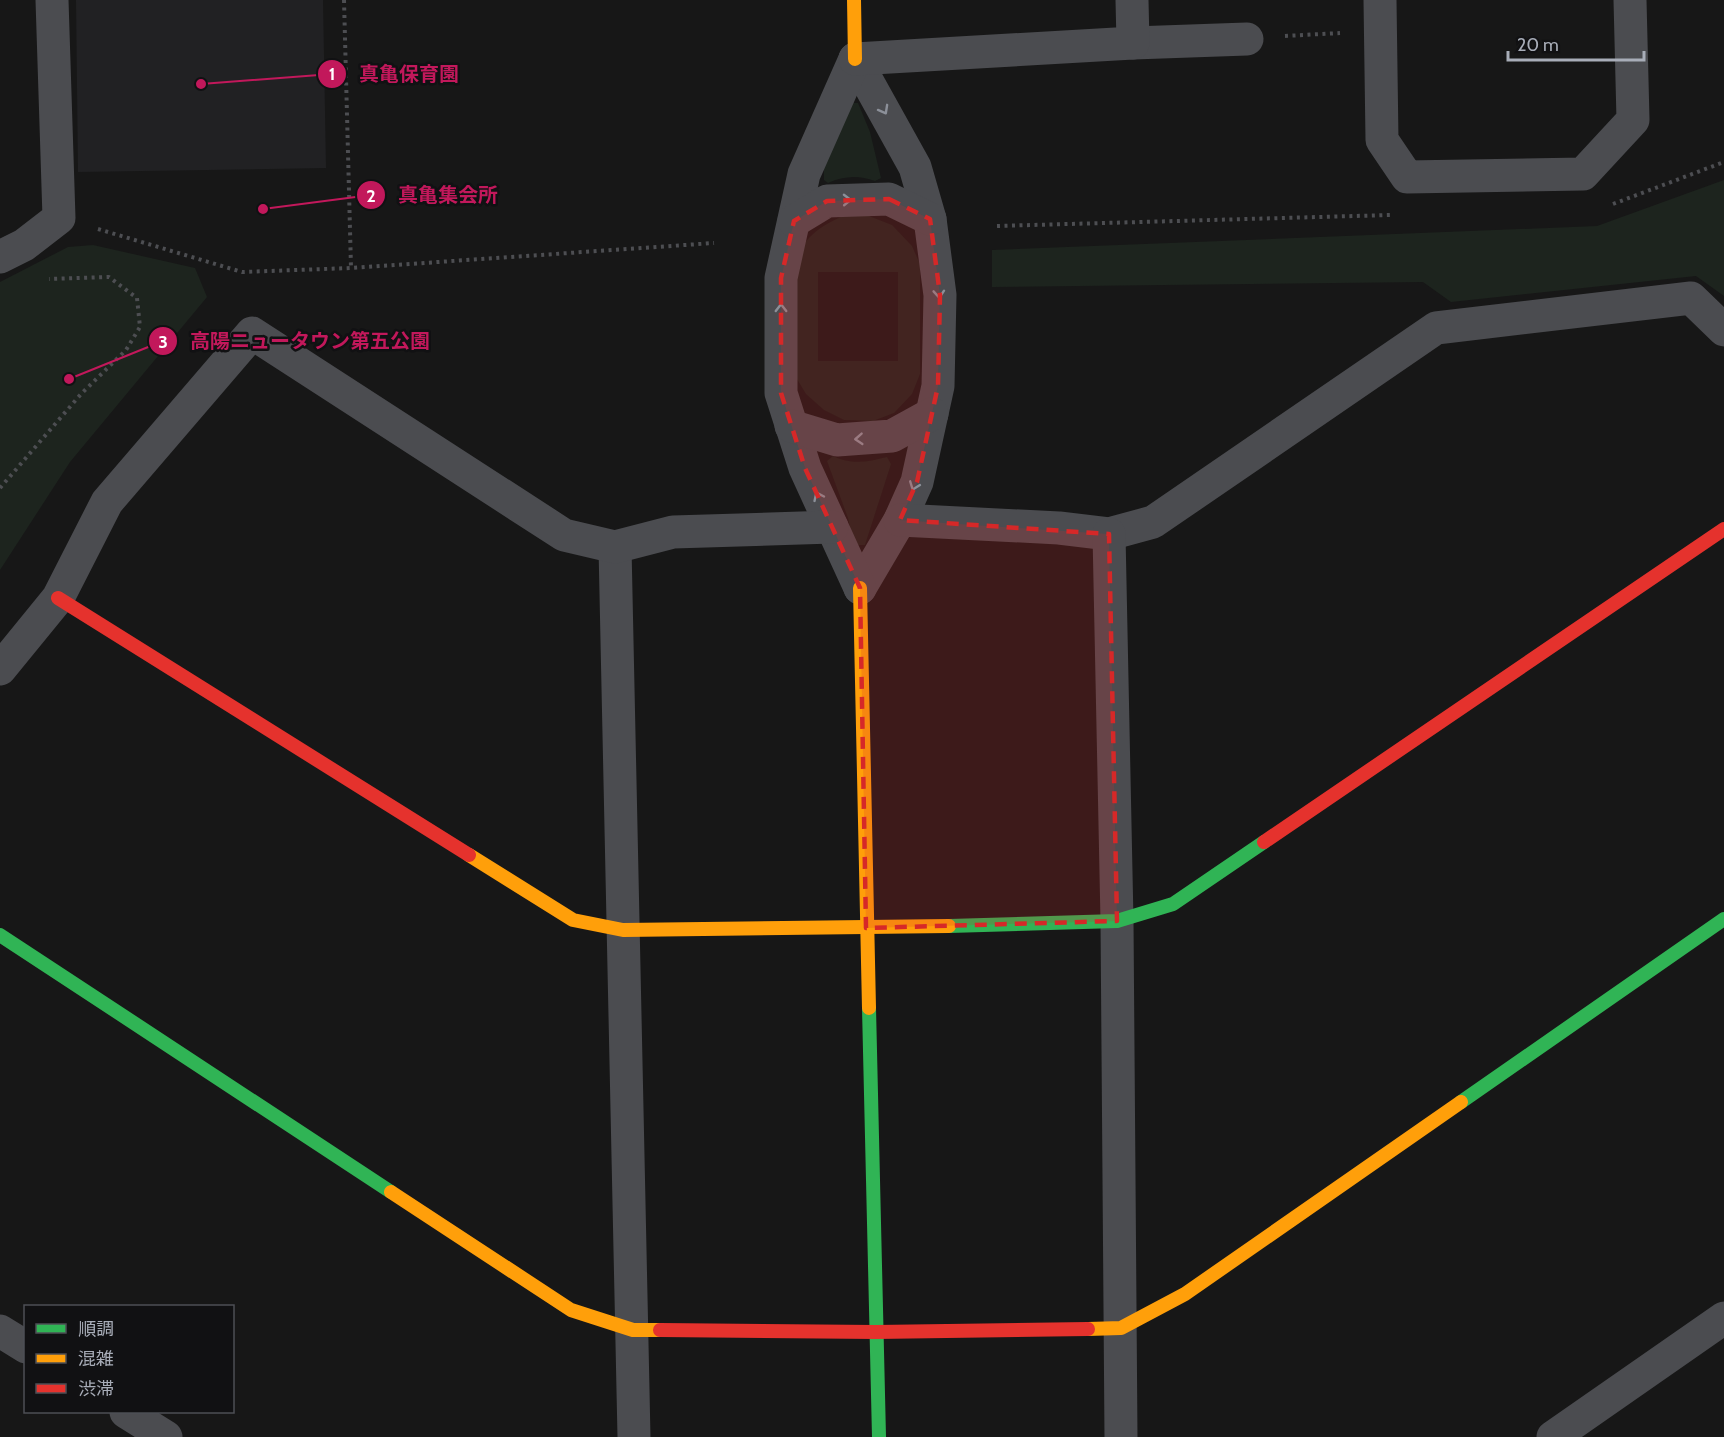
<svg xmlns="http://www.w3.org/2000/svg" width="1724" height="1437" font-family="Cabin,'Noto Sans JP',sans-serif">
	<rect width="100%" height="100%" fill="#171717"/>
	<polygon fill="#212123" points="76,0 323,0 326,168 78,172"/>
	<g fill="#1d241e" fill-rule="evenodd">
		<path d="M846,103H858L870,132L881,178L875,181C858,175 844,176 828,183L824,180V162Z"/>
		<polygon points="1724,180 1724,296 1696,276 1451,302 1423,282 992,287 992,250 1597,226"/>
		<path d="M843,216H869L892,225L912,246L920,264V374L912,394L894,413L873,421L844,420L824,410L806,394L794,374L796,259C805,236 821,226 843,216ZM818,272H898V361H818Z"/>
		<polygon points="93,245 195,268 207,297 70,462 0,570 0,282 68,247"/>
		<path d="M833,456C852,465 867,462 887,457L891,464L865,545H854L848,518L827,461Z"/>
	</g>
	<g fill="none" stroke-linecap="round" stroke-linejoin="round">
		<g stroke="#4d4e52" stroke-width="4" stroke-dasharray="3 4.5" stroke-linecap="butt">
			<polyline points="344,0 351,268"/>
			<polyline points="1285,36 1340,33"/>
			<polyline points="1613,204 1724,162"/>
			<polyline points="997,226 1390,215"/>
			<polyline points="98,229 242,272 351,268 714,243"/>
			<polyline points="0,488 81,394 126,350 140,327 137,298 109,277 49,279"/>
		</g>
		<g stroke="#4b4c50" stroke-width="33">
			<polyline points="1380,0 1382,140 1407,177 1583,174 1633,120 1630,0"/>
			<polyline points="1133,43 1247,39"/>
			<polyline points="855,59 915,167 930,219 940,295 938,386 917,482 900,520 860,588"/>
			<polyline points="855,59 804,174 781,278 781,393 805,468 860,588"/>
			<polyline points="855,59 1133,43 1132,0"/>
			<polyline points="794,221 827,201 889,199 930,219"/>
			<polyline points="0,257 24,245 59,218 52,0"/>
			<polyline points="791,426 837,440 892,436 932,414"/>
			<polyline points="900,520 1059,528 1109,534 1153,522 1436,328 1691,298 1724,330"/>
			<polyline points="1109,534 1117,921 1121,1437"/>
			<polyline points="615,547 634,1437"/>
			<polyline points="0,669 58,598 107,502 252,333 564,535 615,547 673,532 832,527"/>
			<polyline points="0,1331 26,1347"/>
			<polyline points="126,1412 166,1437"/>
			<polyline points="1553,1437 1724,1318"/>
		</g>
		<g stroke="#30b455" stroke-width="14">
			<polyline points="949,926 1117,921 1173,904 1264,842"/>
			<polyline points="0,935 391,1192"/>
			<polyline points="869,1008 879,1437"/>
			<polyline points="1461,1102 1724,919"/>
		</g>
		<g stroke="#ff9f0a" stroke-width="14">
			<polyline points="854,0 855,59"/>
			<polyline points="860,588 869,1008"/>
			<polyline points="469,855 573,920 623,930 949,926"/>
			<polyline points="391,1192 571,1310 633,1330 660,1330"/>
			<polyline points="1088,1329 1121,1328 1185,1294 1461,1102"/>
		</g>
		<g stroke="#e5322d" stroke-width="14">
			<polyline points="58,598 469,855"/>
			<polyline points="1264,842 1724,529"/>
			<polyline points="660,1330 876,1332 1088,1329"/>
		</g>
	</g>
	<defs><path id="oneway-chevron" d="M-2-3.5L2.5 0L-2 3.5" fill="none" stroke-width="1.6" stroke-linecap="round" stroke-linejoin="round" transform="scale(1.5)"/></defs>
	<g stroke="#8c9099">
		<use href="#oneway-chevron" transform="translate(884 110) rotate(61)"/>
		<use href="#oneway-chevron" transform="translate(847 200) rotate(-1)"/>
		<use href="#oneway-chevron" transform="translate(939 294) rotate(86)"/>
		<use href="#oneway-chevron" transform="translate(781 308) rotate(-90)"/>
		<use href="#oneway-chevron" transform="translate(859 439) rotate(176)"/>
		<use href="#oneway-chevron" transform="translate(914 486) rotate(111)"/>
		<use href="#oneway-chevron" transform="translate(818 496) rotate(-115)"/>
	</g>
	<path fill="#d62828" fill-opacity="0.2" stroke="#d62828" stroke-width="4.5" stroke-dasharray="12 8" stroke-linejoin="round" d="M889,199L930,219L940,295L938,386L917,482L900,520L1109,534L1117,921L866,928L860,588L805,468L781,393V278L794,221L827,201Z"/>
	<path fill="none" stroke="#c2185b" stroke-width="2" d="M201 84L332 74M263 209L371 195M69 379L163 341"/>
	<g fill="#c2185b" stroke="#111113" stroke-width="2">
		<circle cx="201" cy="84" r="6"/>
		<circle cx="263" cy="209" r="6"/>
		<circle cx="69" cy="379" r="6"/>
		<circle cx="332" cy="74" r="15"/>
		<circle cx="371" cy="195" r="15"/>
		<circle cx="163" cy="341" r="15"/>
	</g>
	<g font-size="18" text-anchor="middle" font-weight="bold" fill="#fff">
		<text x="332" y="80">1</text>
		<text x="371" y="202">2</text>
		<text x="163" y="348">3</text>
	</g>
	<g font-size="20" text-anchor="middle" font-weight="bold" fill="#c2185b" stroke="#111113" stroke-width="5" stroke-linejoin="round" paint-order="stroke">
		<text x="409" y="81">真亀保育園</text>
		<text x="448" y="202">真亀集会所</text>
		<text x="310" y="348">高陽ニュータウン第五公園</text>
	</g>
	<rect x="24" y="1305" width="210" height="108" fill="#111113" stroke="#4d4f55" stroke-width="1.5"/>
	<rect x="36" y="1324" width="30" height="9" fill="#30b455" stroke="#4d4f55" stroke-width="1.5"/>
	<text x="78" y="1335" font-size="18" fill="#a8adb8">順調</text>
	<rect x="36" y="1354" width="30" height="9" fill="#ff9f0a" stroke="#4d4f55" stroke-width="1.5"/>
	<text x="78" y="1365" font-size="18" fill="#a8adb8">混雑</text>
	<rect x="36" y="1384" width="30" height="9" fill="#e5322d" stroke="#4d4f55" stroke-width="1.5"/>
	<text x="78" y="1395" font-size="18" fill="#a8adb8">渋滞</text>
	<path d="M1508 51v9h136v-9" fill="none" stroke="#a8adb8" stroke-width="3"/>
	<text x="1517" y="51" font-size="18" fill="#a8adb8" stroke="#111113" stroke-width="4.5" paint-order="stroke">20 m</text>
</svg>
